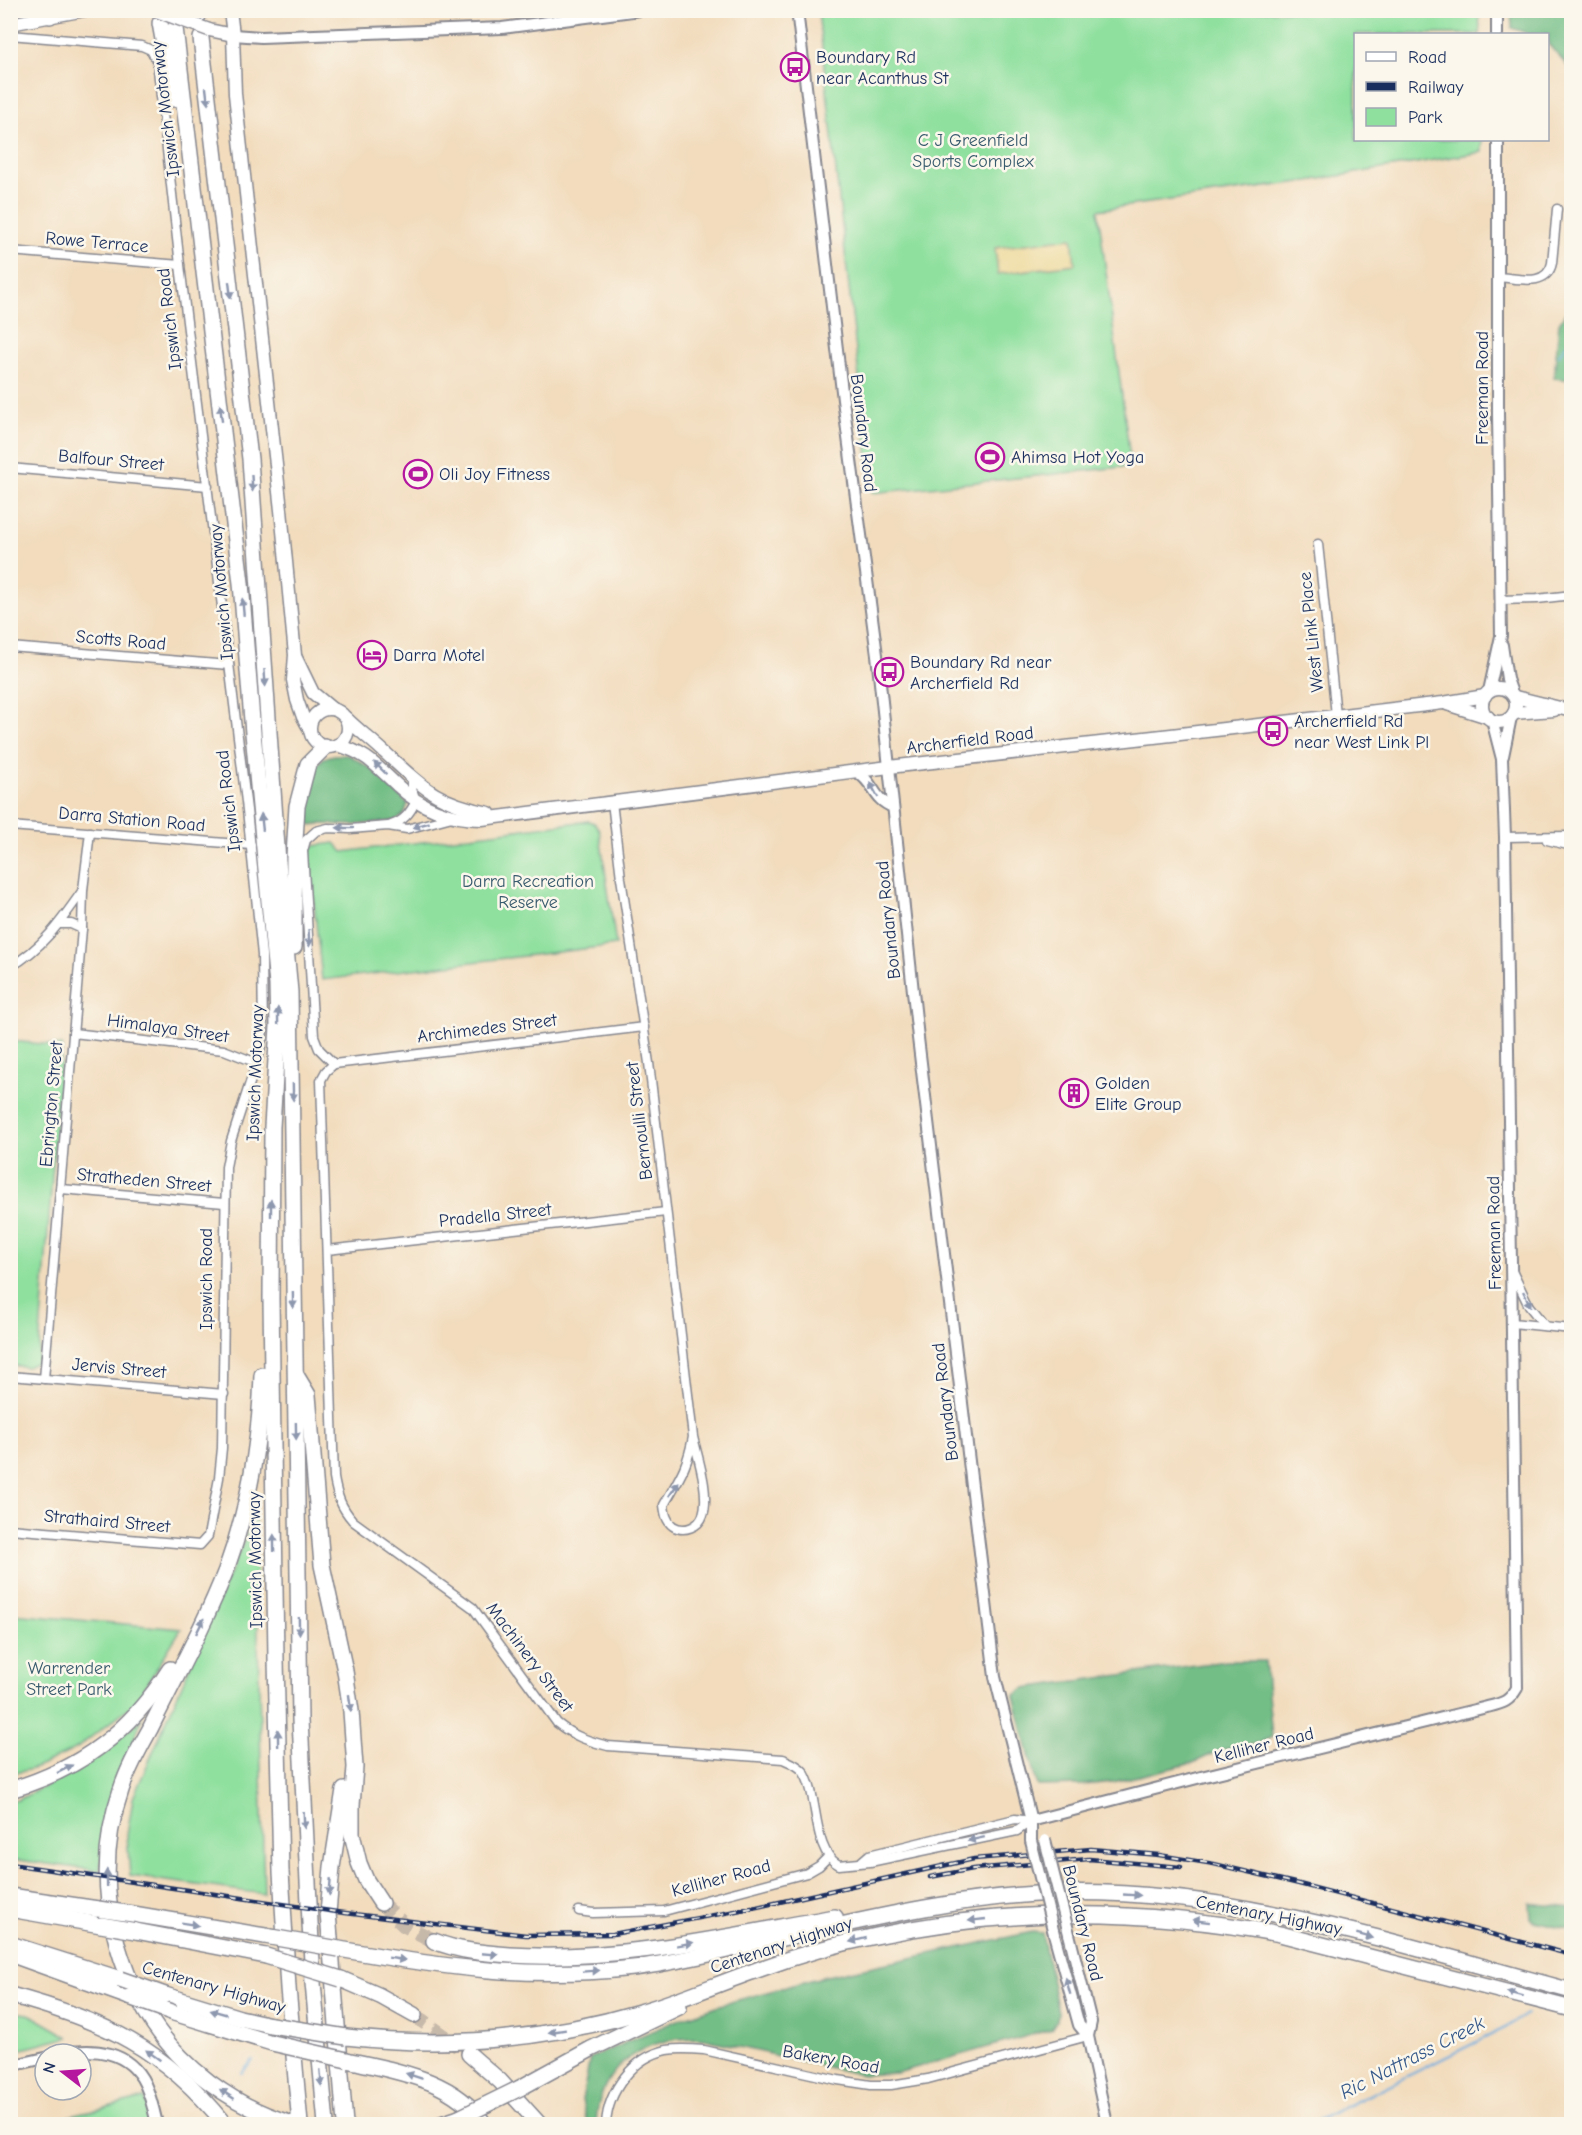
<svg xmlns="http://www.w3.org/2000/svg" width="1582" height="2135" font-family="'Comic Neue',sans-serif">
	<rect width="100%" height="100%" fill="#fbf7ec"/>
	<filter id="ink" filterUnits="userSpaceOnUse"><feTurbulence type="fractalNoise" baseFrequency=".0167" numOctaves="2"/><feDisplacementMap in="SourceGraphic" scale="12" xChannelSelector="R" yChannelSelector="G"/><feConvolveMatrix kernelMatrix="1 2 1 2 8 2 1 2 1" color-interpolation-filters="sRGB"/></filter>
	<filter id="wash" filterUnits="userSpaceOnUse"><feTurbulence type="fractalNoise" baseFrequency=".008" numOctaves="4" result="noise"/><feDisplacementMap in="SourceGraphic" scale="24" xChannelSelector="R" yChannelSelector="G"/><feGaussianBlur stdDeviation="1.35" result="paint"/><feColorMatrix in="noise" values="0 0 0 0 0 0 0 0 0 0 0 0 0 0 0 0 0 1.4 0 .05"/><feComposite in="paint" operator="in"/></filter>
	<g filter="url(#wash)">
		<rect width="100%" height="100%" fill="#f2dcbd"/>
		<g fill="#8fe09f" stroke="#55887e" stroke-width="1.5">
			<polygon points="818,11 1479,11 1480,34 1356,34 1356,140 1482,140 1482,152 1308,181 1098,210 1131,466 872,493"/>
			<polygon points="588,821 594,823 599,829 616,945 322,980 309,855 313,846 335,843 343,852"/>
			<polygon points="11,1041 62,1046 38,1362 27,1367 11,1365"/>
			<polygon points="255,1515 264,1894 130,1876 127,1835 133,1798"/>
			<polygon points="10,1615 11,1614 181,1629 136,1702 77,1748 36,1768 11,1774"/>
			<polygon points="142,1719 119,1778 103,1846 100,1871 11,1859 11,1801 18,1800 73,1772"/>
			<polygon points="11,2012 29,2014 69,2037 11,2052"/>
			<polygon points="145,2098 151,2124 38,2124"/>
		</g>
		<g fill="#73be86" stroke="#477672" stroke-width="1.5">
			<polygon points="1511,11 1571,11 1571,70 1548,44 1548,34 1529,34 1512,28"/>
			<polygon points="1571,304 1571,380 1554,378 1559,323"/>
			<path d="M349,755L370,768L408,804L404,814L395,821L353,825L321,824L312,826L304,818C306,801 308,760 330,756C336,754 343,755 349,755Z"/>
			<polygon points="1226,1661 1265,1661 1272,1737 1259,1743 1221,1750 1193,1763 1113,1782 1083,1785 1037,1786 1014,1696 1024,1688"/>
			<polygon points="1530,1903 1571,1908 1571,1929 1534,1921 1531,1918"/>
			<path d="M1032,1932L1042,1933L1058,2012L1057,2021L1052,2029L897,2073L862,2075L705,2039C649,2033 598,2064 596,2124H587L582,2100L590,2058L682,2018L720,2005L822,1977Z"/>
		</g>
		<polygon fill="#eeda9e" stroke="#84847e" stroke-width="1.5" points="1072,238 1075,264 998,274 995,248"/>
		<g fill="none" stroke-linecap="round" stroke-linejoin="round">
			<g stroke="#6aabde" stroke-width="2">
				<polyline points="1559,355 1572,337"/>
				<polyline points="1567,1970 1572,1968"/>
				<polyline points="242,2073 253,2060"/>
				<polyline points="1310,2124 1507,2027 1526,2014"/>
			</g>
		</g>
	</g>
	<g filter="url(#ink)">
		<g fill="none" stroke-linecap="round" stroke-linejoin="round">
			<g stroke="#c7b9aa" stroke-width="15" stroke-dasharray="15 8" stroke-linecap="butt">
				<polyline points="381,1903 404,1925 434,1941"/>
				<polyline points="414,2015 458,2046"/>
			</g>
			<g stroke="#86868e" stroke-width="11">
				<g id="minor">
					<polyline points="10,35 142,46 151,50 157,61 180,265 247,810 262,955 263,1031 260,1052 231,1141 226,1167 222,1448 219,1478 208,1536 200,1545 10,1529"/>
					<polyline points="10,251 180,265"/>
					<path d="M1498,277C1517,278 1547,288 1552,263L1557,209"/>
					<polyline points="10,468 208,486"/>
					<polyline points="1318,544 1336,715"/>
					<polyline points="1501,600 1537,599 1572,595"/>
					<polyline points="10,647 229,665"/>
					<path d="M612,802L621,878L649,1063L693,1437C698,1458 710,1494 703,1515C699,1527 684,1533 673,1526C666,1521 665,1513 664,1505C679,1478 687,1469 693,1437"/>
					<path d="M391,825C404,821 410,813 416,801L412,789V779"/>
					<polyline points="10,826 251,845"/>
					<polyline points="1505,837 1572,836"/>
					<polyline points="1547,840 1572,846"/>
					<polyline points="59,924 71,924 82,929"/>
					<path d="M10,967C43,948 62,920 83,890"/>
					<polyline points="73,1033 224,1050 257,1063"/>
					<path d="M334,1064L326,1071L321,1080L334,1478C337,1496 341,1507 353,1521L473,1608L557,1723C573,1736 588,1741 608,1746L783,1759C790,1762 798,1765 803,1771C820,1796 811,1850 839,1865L870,1862L1017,1831L1031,1821"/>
					<polyline points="334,1064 319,1049 314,1036 303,851 306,840 316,831 328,828 350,829 388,826 407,829 452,817"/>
					<polyline points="334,1064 644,1027"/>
					<polyline points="61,1189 224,1203"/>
					<polyline points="327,1250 666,1212"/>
					<polyline points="1512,1271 1529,1306 1545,1326"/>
					<polyline points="1512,1323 1572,1329"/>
					<polyline points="10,1376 224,1394"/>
					<polyline points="44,1379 82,929 83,890 90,832"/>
					<polyline points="862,1861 869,1855 1015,1819 1031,1821"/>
					<polyline points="579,1911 593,1913 664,1911 807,1873 819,1866 828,1857"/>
					<path d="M606,2124C608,2091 633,2057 667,2050C679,2048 692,2049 704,2050L838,2080L871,2085H891L928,2079L1088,2036"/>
				</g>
			</g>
			<g stroke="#86868e" stroke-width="14">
				<g id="tertiary">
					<polyline points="797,10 843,400 877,655 918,1038 995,1677 1031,1821 1031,1841"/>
					<polyline points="1497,10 1497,34"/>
					<polyline points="233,35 261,37 502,28 640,10"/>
					<polyline points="1502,645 1507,679 1512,693"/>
					<polyline points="1489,691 1501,636 1498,413 1498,140"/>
					<polyline points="1503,756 1511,717"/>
					<path d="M857,772C876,784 872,799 893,807"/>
					<path d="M1031,1821L1205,1776L1487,1707C1503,1703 1509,1702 1517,1688L1505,837L1502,759L1492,720"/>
					<polyline points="1054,1934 1079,2025 1088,2036"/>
					<polyline points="1069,1934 1091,2022 1088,2036 1107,2124"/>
					<path d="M61,2054C93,2047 129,2050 145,2084C151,2097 154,2111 157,2124"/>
					<polyline points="10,2066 45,2058"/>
				</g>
			</g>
			<g stroke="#86868e" stroke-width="15">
				<g id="secondary">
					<polyline points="230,10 233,35 235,94 281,510 295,655 293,680 297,700 303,717 309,728"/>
					<polyline points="10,11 12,10"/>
					<polyline points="10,24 85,10"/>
					<polyline points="209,30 233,35"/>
					<polyline points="296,658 313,693 331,708"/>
					<circle cx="1499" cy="705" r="17"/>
					<polyline points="1515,697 1572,711"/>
					<polyline points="1447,704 1488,717"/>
					<circle cx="329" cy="728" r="19"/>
					<polyline points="1514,713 1554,710"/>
					<path d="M346,718C357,729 369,738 381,749C421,785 433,802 489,813"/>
					<path d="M337,745C367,753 376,766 398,786C422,809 449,819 482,819L889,767L1233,728L1443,703L1485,696"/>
				</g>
			</g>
			<g stroke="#86868e" stroke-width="18">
				<g id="motorway">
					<polyline points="197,10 198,16"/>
					<polyline points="50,16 50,10"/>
					<polyline points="160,23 174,99"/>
					<polyline points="175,28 241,583 253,733 277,985 278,1026 272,1127 271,1299 276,1660 281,1872 288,1988 300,2124"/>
					<polyline points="201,38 250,459 278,862 290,992 300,1720 313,1983 326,2124"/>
					<polyline points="294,947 294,857 297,806 308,764 325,747"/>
					<path d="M262,1375C260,1441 249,1507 226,1570C205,1624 176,1676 150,1729C139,1749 128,1768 121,1790C95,1865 107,1944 146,2012C178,2066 233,2107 293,2124"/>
					<polyline points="296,1375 308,1395 322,1565 345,1671 351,1711 355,1767 352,1805 352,1834 359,1863 366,1880 381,1903"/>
					<path d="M10,1790C81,1769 130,1732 170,1669"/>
					<polyline points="344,1790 332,1867 328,1913 345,2124"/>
					<polyline points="10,1896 98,1909"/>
					<polyline points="10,1909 101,1925"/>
					<polyline points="133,1914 265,1936"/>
					<polyline points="136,1931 266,1956"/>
					<path d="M434,1941C458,1951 483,1953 510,1955C619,1962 728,1936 835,1917"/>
					<polyline points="10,1944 120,1979"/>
					<path d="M339,1949C440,1967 531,1980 633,1968C673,1963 712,1953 751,1945C851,1923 951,1897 1054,1893C1232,1887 1402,1946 1572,1991"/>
					<polyline points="10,1954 129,1997"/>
					<polyline points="341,1979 380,1996 414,2015"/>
					<path d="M10,1995C103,2020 164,2048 225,2124"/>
					<polyline points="165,1995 240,2018 271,2025"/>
					<polyline points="174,2013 272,2043"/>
					<path d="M346,2037C444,2048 545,2040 640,2012C679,2001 717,1984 757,1970C795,1956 836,1944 876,1936C1010,1907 1146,1909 1280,1934L1572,2009"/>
					<polyline points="469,2054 500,2081 539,2124"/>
					<path d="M347,2060C396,2071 454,2079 484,2124"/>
					<polyline points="520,2088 591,2049 679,2007"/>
					<polyline points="441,2124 459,2118"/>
				</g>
			</g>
			<use href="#minor" stroke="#fff" stroke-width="8"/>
			<use href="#tertiary" stroke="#fff" stroke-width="10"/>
			<use href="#secondary" stroke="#fff" stroke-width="12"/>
			<use href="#motorway" stroke="#fff" stroke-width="15"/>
			<g stroke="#1b2f5e" stroke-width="4.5">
				<g id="rail">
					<polyline points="10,1864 337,1912 526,1935 613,1934 757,1907 974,1859 1091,1849 1159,1855 1214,1864 1299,1884 1572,1955"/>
					<polyline points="930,1877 973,1869 1089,1859 1181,1867"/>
				</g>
			</g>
			<use href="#rail" stroke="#fbf7ec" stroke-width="2" stroke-dasharray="7" stroke-linecap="butt"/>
			<g stroke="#86868e" stroke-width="14" stroke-linecap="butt">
				<g id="tertiary-bridge">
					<polyline points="1045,1840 1069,1934"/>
					<polyline points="1031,1841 1054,1934"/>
				</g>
			</g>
			<g stroke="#86868e" stroke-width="15" stroke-linecap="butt">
				<polyline id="secondary-bridge" points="154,10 209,30"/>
			</g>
			<g stroke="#86868e" stroke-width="18" stroke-linecap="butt">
				<g id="motorway-bridge">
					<polyline points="98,1909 133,1914"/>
					<polyline points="101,1925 136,1931"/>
					<polyline points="265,1936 339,1949"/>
					<polyline points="266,1956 341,1979"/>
					<polyline points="120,1979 165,1995"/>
					<polyline points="129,1997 174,2013"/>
					<polyline points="271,2025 346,2037"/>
					<polyline points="272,2043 347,2060"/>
					<polyline points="459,2118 520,2088"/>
				</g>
			</g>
			<use href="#tertiary-bridge" stroke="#fff" stroke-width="10"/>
			<use href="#secondary-bridge" stroke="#fff" stroke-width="12"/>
			<use href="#motorway-bridge" stroke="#fff" stroke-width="15"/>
		</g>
		<defs><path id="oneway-solid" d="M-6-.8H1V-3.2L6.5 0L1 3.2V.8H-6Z" transform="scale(1.5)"/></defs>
		<g fill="#8d97ae">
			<use href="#oneway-solid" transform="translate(207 96) rotate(83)"/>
			<use href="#oneway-solid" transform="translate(230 290) rotate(83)"/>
			<use href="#oneway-solid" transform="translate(221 413) rotate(-97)"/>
			<use href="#oneway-solid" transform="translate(252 483) rotate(86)"/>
			<use href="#oneway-solid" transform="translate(243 607) rotate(-95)"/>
			<use href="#oneway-solid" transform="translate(265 678) rotate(86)"/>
			<use href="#oneway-solid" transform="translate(380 768) rotate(-136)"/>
			<use href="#oneway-solid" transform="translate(874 790) rotate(-119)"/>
			<use href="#oneway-solid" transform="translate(262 822) rotate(-96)"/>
			<use href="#oneway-solid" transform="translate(421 825) rotate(164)"/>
			<use href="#oneway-solid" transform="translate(345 828) rotate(-179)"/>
			<use href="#oneway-solid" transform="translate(309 938) rotate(87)"/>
			<use href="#oneway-solid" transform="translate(278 1016) rotate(-91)"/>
			<use href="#oneway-solid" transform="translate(293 1092) rotate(89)"/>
			<use href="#oneway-solid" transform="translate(271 1208) rotate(-90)"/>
			<use href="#oneway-solid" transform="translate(1527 1299) rotate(64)"/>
			<use href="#oneway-solid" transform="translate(293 1300) rotate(89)"/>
			<use href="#oneway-solid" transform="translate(296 1431) rotate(89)"/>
			<use href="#oneway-solid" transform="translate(674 1489) rotate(-56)"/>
			<use href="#oneway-solid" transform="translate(274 1543) rotate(-91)"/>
			<use href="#oneway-solid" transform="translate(200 1626) rotate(-64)"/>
			<use href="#oneway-solid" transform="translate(299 1626) rotate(89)"/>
			<use href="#oneway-solid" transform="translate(350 1703) rotate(83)"/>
			<use href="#oneway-solid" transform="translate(278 1738) rotate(-91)"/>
			<use href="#oneway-solid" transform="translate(65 1769) rotate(-27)"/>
			<use href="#oneway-solid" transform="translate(304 1820) rotate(88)"/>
			<use href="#oneway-solid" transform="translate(976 1839) rotate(168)"/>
			<use href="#oneway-solid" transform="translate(107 1878) rotate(-91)"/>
			<use href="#oneway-solid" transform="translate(330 1887) rotate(95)"/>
			<use href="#oneway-solid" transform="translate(1132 1895) rotate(3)"/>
			<use href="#oneway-solid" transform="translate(977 1920) rotate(174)"/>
			<use href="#oneway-solid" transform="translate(1201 1921) rotate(-173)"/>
			<use href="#oneway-solid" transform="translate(190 1924) rotate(9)"/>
			<use href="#oneway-solid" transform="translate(1365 1936) rotate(15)"/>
			<use href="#oneway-solid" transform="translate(858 1940) rotate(166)"/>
			<use href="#oneway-solid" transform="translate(685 1944) rotate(-10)"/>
			<use href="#oneway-solid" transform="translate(490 1954) rotate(5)"/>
			<use href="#oneway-solid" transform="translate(397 1959) rotate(9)"/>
			<use href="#oneway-solid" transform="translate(591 1971) rotate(-4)"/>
			<use href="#oneway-solid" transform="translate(1068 1986) rotate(-105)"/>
			<use href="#oneway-solid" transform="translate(1515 1994) rotate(-165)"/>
			<use href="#oneway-solid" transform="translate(218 2012) rotate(-164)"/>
			<use href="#oneway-solid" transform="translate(557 2031) rotate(171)"/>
			<use href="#oneway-solid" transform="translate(153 2055) rotate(-145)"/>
			<use href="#oneway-solid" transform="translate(414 2076) rotate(-162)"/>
			<use href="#oneway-solid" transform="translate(321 2078) rotate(85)"/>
			<use href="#oneway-solid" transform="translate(227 2094) rotate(-147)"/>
		</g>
	</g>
	<defs>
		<g id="bus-ring" transform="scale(1.5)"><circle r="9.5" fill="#fbf7ec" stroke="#b5179e" stroke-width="1.5"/><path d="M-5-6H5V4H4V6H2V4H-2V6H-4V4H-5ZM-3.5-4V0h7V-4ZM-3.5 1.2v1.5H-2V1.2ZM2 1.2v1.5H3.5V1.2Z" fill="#b5179e"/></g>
		<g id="stadium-ring" transform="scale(1.5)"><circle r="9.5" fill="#fbf7ec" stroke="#b5179e" stroke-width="1.5"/><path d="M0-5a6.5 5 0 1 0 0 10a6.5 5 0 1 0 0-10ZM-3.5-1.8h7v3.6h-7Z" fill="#b5179e"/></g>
		<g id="hotel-ring" transform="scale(1.5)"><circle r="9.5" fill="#fbf7ec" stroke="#b5179e" stroke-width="1.5"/><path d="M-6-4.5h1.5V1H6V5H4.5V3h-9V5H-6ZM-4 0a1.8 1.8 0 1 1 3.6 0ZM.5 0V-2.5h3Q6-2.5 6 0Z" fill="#b5179e"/></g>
		<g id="building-ring" transform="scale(1.5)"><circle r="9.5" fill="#fbf7ec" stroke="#b5179e" stroke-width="1.5"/><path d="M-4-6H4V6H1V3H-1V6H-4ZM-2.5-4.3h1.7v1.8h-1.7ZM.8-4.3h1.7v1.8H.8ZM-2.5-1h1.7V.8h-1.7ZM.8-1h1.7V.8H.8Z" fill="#b5179e"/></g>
	</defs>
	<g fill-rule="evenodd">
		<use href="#bus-ring" x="795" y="67"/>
		<use href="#stadium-ring" x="990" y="457"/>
		<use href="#stadium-ring" x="418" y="474"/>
		<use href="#hotel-ring" x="372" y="655"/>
		<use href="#bus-ring" x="889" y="672"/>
		<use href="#bus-ring" x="1273" y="731"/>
		<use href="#building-ring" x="1074" y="1093"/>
	</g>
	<g text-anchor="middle" stroke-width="5" stroke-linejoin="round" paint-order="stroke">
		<g font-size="18" fill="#1b2f5e" stroke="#fbf7ec" text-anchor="start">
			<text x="816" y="63">Boundary Rd<tspan x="816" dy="21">near Acanthus St</tspan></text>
			<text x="1011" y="463">Ahimsa Hot Yoga</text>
			<text x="439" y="480">Oli Joy Fitness</text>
			<text x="393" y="661">Darra Motel</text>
			<text x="910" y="668">Boundary Rd near<tspan x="910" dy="21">Archerfield Rd</tspan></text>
			<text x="1294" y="727">Archerfield Rd<tspan x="1294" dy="21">near West Link Pl</tspan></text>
			<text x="1095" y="1089">Golden<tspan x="1095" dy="21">Elite Group</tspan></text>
		</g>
		<g font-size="18" fill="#1b2f5e" stroke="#fbf7ec">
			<text transform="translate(165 109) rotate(-97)" y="6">Ipswich Motorway</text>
			<text transform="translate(97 242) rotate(5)" y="6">Rowe Terrace</text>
			<text transform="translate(169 319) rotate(-97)" y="6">Ipswich Road</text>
			<text transform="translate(1482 388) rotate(-90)" y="6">Freeman Road</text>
			<text transform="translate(864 433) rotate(83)" y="6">Boundary Road</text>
			<text transform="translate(111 460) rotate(5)" y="6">Balfour Street</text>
			<text transform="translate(221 592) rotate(-95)" y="6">Ipswich Motorway</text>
			<text transform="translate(1311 632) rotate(-96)" y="6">West Link Place</text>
			<text transform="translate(121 640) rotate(5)" y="6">Scotts Road</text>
			<text transform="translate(970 740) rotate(-7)" y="6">Archerfield Road</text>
			<text transform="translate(228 801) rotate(-97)" y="6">Ipswich Road</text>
			<text transform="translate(132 819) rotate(5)" y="6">Darra Station Road</text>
			<text transform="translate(888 920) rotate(-96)" y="6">Boundary Road</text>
			<text transform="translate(168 1028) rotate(8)" y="6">Himalaya Street</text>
			<text transform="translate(487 1028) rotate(-7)" y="6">Archimedes Street</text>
			<text transform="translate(255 1073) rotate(-88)" y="6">Ipswich Motorway</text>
			<text transform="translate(51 1104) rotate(-85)" y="6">Ebrington Street</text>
			<text transform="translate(639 1121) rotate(-97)" y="6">Bernoulli Street</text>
			<text transform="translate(144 1180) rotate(5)" y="6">Stratheden Street</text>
			<text transform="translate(495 1215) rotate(-6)" y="6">Pradella Street</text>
			<text transform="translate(1494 1233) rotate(-91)" y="6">Freeman Road</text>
			<text transform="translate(206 1279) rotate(-90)" y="6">Ipswich Road</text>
			<text transform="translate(119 1368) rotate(5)" y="6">Jervis Street</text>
			<text transform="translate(945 1402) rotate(-97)" y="6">Boundary Road</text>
			<text transform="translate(107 1521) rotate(5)" y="6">Strathaird Street</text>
			<text transform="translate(255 1560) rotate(-91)" y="6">Ipswich Motorway</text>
			<text transform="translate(530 1657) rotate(53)" y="6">Machinery Street</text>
			<text transform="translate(1264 1745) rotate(-14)" y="6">Kelliher Road</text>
			<text transform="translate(721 1878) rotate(-15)" y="6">Kelliher Road</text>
			<text transform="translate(1269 1915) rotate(11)" y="6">Centenary Highway</text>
			<text transform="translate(1083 1923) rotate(76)" y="6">Boundary Road</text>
			<text transform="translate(781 1945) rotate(-18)" y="6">Centenary Highway</text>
			<text transform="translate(214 1987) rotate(16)" y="6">Centenary Highway</text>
			<text transform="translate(831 2059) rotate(10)" y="6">Bakery Road</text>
		</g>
		<g font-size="18" fill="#385b6e" stroke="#fbf7ec">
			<text x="973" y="146">C J Greenfield<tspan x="973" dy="21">Sports Complex</tspan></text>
			<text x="528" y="887">Darra Recreation<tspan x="528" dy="21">Reserve</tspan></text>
			<text x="69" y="1674">Warrender<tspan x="69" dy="21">Street Park</tspan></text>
		</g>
		<g font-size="20" font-style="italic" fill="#375a8b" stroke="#fbf7ec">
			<text transform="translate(1412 2057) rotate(-27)" y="7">Ric Nattrass Creek</text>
		</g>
	</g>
	<rect width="1582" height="2135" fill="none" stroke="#fbf7ec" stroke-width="36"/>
	<rect x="1354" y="33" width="195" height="108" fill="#fbf7ec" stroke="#a1a7b3" stroke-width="1.5"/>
	<rect x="1366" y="52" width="30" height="9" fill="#ffffff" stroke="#a1a7b3" stroke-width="1.5"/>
	<text x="1408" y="63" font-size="18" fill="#1b2f5e">Road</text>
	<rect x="1366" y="82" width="30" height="9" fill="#1b2f5e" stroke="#a1a7b3" stroke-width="1.5"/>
	<text x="1408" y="93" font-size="18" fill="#1b2f5e">Railway</text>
	<rect x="1366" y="108" width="30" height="18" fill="#8fe09f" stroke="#a1a7b3" stroke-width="1.5"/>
	<text x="1408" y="123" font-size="18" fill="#1b2f5e">Park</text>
	<g transform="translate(63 2072) rotate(287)"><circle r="28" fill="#fbf7ec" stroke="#a1a7b3" stroke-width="1.5"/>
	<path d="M0-4.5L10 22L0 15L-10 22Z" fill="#b5179e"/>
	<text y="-9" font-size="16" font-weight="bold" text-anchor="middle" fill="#1b2f5e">N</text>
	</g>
</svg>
